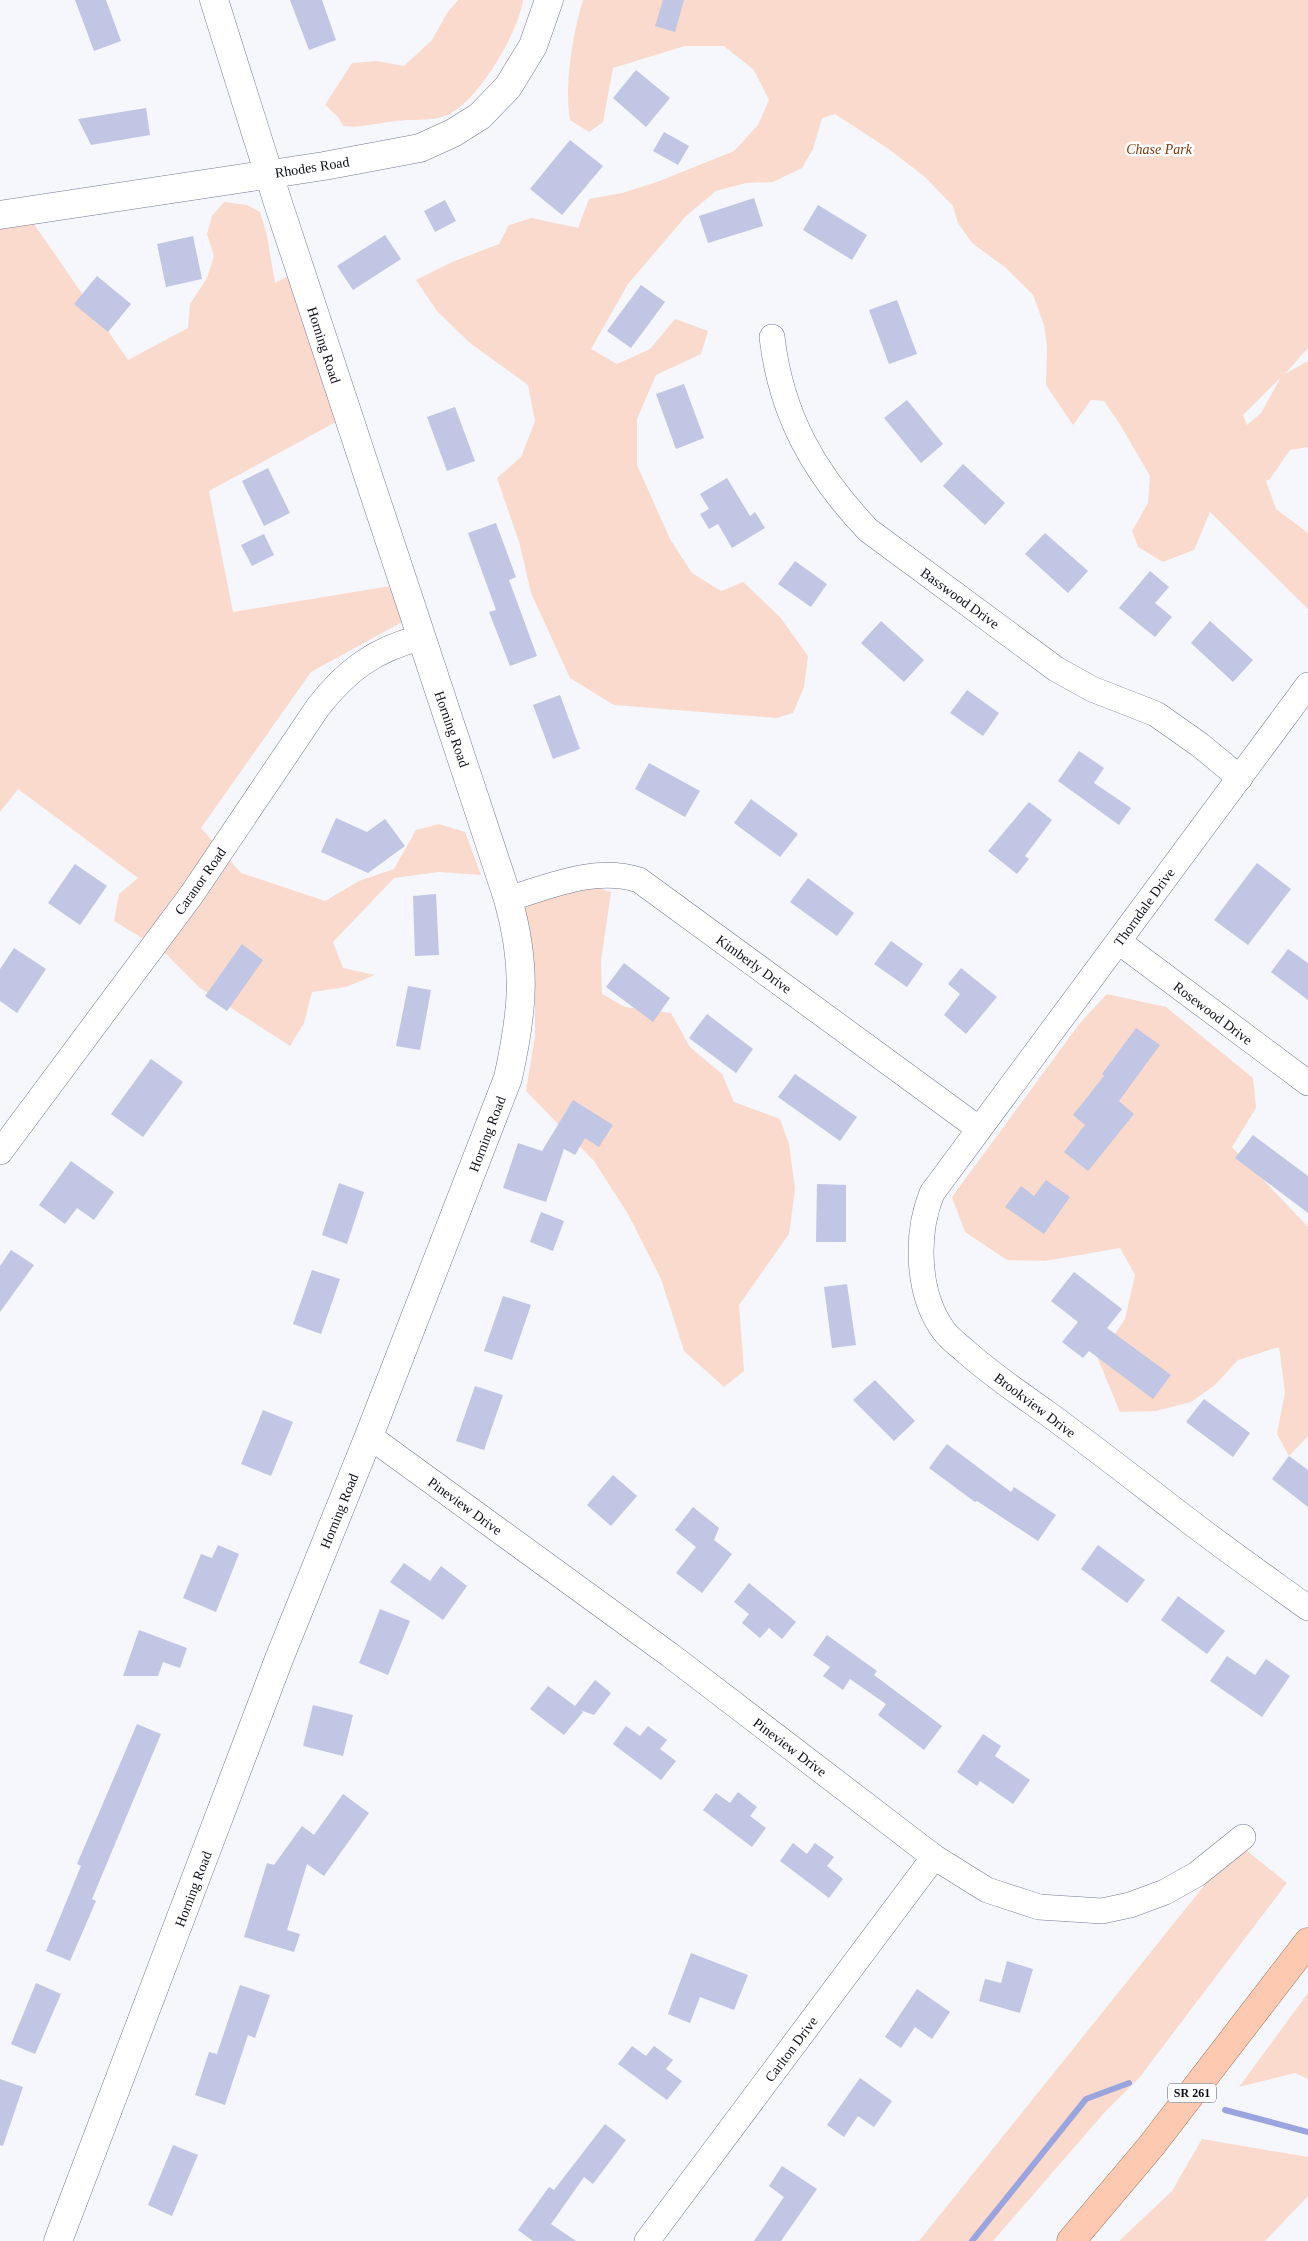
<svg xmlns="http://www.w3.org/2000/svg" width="1308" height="2241" font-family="'Times New Roman',serif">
	<rect width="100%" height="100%" fill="#f5f7fd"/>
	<g fill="#fadacc" fill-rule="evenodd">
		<path d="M458,0H523C519,32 475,108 442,117C428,121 411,119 396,121C377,123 362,128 343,126L338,117L325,105L352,63L377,61L404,66L432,40L447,13Z"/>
		<path d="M583,0H1308V348L1285,374L1308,361V447L1290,450L1270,479L1266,481L1276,509L1308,533V609L1210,512L1194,550L1163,562L1138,547L1132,531L1148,503L1150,476L1121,426L1104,401L1091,400L1073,425L1046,385L1047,346L1044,325L1033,295L1006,268L972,243L958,223L953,206L925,177L890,150L835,114L822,118L813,149L802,168L773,182L746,183L716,191L686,216L628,284L591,349L617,364L650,349L675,319L708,331L701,354L656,375L637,419V465L670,539L692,573L721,591L743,582L780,617L808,656L804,687L793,713L777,718L614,705L570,678L531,593L520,545L497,478L521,457L535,421L528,385L470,343L437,311L416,280L452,262L499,244L509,225L532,218L578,228L589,199L622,193L657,182L734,151L758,125L769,100L754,70L724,46H685L613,68L603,122L589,132L570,120C564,87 573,32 583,0ZM1281,377L1261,413L1247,425L1243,415Z"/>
		<polygon points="224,202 247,205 260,212 267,236 275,283 300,270 347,416 209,491 233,612 403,584 413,616 311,672 201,828 241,873 325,901 359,881 394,869 416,830 439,824 465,832 481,875 439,872 394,878 333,942 343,968 375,975 346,987 312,992 304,1023 290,1046 200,988 162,950 114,921 119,894 138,878 18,789 0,812 0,215 25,211 128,360 188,328 190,304 207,278 214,256 207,234 212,216"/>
		<polygon points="572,880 611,892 601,961 602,994 625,1007 671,1013 690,1047 722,1074 734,1102 780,1119 789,1144 795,1189 789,1234 739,1305 744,1371 724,1387 684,1351 661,1279 628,1214 594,1161 526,1091 535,1036 535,978 522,910"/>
		<polygon points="1107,994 1166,1007 1253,1078 1256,1108 1232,1147 1308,1227 1308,1436 1289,1456 1277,1434 1285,1392 1279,1347 1238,1360 1215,1385 1191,1402 1156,1411 1120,1412 1098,1359 1125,1319 1135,1275 1120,1248 1045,1261 1007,1260 965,1232 952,1197 1080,1023"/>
		<polygon points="1236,1842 1287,1883 1139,2078 1104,2113 993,2241 919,2241 1207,1882"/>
		<polygon points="1308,1993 1308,2079 1295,2073 1239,2087"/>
		<polygon points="1202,2139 1308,2157 1308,2196 1265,2241 1119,2241 1172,2191"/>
	</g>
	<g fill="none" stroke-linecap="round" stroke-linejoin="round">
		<g stroke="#9aa5e0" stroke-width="6">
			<polyline points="1225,2110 1308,2132"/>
			<polyline points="972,2241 1086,2099 1129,2083"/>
		</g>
	</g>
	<g fill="#c0c6e3">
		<polygon points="75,0 106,0 121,41 94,51"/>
		<polygon points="290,0 322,0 336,40 309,50"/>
		<polygon points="663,0 684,0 675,32 655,26"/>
		<polygon points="636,70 670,98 646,127 613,98"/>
		<polygon points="146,108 150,135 91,145 78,119"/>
		<polygon points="664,132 689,146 678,165 653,151"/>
		<polygon points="570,140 603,166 562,215 530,189"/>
		<polygon points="754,198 763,226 708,243 699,216"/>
		<polygon points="445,200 456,221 435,232 424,211"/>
		<polygon points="818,205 867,235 852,260 803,230"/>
		<polygon points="385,235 401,259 353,290 337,266"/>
		<polygon points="193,236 202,279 166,287 157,244"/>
		<polygon points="97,276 131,304 108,332 74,304"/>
		<polygon points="641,285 665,302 631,348 607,331"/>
		<polygon points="897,300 917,354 889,364 869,310"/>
		<polygon points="684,384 704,438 676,449 656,394"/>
		<polygon points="907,400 943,444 921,463 884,418"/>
		<polygon points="455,407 475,461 447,471 427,417"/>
		<polygon points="963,464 1005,503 985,525 943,486"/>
		<polygon points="268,468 290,513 264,526 242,481"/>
		<polygon points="727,478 750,516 755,512 765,528 732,548 718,524 709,529 700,514 709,509 700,494"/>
		<polygon points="496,523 516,577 509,580 537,656 510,666 489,612 496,610 468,533"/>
		<polygon points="1045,533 1088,571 1068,593 1025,554"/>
		<polygon points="264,534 274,555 252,566 241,545"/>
		<polygon points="795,561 827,584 811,607 778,584"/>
		<polygon points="1150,571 1169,587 1155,603 1172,617 1155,637 1119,608"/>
		<polygon points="881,621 924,660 904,682 861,643"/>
		<polygon points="1210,621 1253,660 1233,682 1191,643"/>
		<polygon points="967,690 999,713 983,736 950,713"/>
		<polygon points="560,695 580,749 553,759 533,705"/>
		<polygon points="1079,751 1104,768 1094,783 1131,808 1119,825 1058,781"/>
		<polygon points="649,763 700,791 685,817 635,789"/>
		<polygon points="751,799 798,834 780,857 734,823"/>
		<polygon points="1029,802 1052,820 1025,856 1029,859 1017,874 988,851"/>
		<polygon points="336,818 367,832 385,819 405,846 368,873 321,852"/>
		<polygon points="1257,863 1291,889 1248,945 1214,920"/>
		<polygon points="75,864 107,886 80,925 48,903"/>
		<polygon points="808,878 854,913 837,936 790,902"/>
		<polygon points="436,894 439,955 415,956 413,896"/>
		<polygon points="891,941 923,964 907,987 874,964"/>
		<polygon points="242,944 263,960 227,1011 205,996"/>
		<polygon points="14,948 46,969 17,1013 0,1001 0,969"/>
		<polygon points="1288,949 1308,963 1308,1000 1271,972"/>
		<polygon points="624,963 670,998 653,1022 606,987"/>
		<polygon points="961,968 997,997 966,1034 944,1015 960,994 948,984"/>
		<polygon points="408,986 431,990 420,1050 396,1046"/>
		<polygon points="707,1014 753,1049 736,1073 689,1038"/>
		<polygon points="1136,1028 1160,1045 1119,1101 1134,1114 1088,1171 1064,1152 1085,1125 1073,1115 1104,1076 1102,1074"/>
		<polygon points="151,1059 183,1082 143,1137 111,1114"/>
		<polygon points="795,1074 857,1117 840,1141 778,1097"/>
		<polygon points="573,1100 613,1125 599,1147 585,1138 575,1155 564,1149 546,1202 503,1188 518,1143 542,1151"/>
		<polygon points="1253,1135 1308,1176 1308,1213 1235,1158"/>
		<polygon points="71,1161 114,1192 94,1220 77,1208 65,1224 39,1205"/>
		<polygon points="1046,1180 1070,1197 1044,1234 1005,1207 1021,1186 1034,1196"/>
		<polygon points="339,1183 364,1192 347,1244 322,1235"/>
		<polygon points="817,1184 846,1185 846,1242 816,1242"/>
		<polygon points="541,1212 564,1221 553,1251 530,1242"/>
		<polygon points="11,1250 34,1265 0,1312 0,1266"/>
		<polygon points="312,1270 340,1279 321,1334 293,1324"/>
		<polygon points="1074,1272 1122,1309 1107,1328 1171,1375 1153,1399 1089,1351 1083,1358 1062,1342 1078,1322 1051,1301"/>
		<polygon points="847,1284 856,1345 832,1348 824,1287"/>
		<polygon points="503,1296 531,1305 512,1360 484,1351"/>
		<polygon points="875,1380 915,1421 894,1441 853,1400"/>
		<polygon points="475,1386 503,1395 484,1450 456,1441"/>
		<polygon points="1204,1399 1250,1433 1233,1457 1186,1422"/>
		<polygon points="263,1410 293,1422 271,1476 241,1464"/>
		<polygon points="947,1444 1011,1492 1014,1487 1056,1515 1038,1541 977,1501 975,1502 929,1468"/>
		<polygon points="1289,1456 1308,1470 1308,1507 1272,1479"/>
		<polygon points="613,1475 637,1496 611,1526 587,1505"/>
		<polygon points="693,1507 719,1528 714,1540 732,1554 702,1593 676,1573 696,1547 675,1530"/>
		<polygon points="218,1545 239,1554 216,1612 183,1598 201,1554 212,1558"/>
		<polygon points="1098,1545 1145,1580 1127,1603 1081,1569"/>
		<polygon points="404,1563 430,1581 441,1566 467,1586 443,1620 390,1582"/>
		<polygon points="749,1583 796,1622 782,1639 769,1628 760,1638 742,1623 749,1614 734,1602"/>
		<polygon points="1178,1596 1225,1631 1207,1654 1161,1620"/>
		<polygon points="380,1609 410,1621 388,1675 359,1663"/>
		<polygon points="139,1630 187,1648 180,1668 163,1662 158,1676 123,1676"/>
		<polygon points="827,1635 877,1671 874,1675 942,1726 924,1750 878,1715 886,1704 850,1679 843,1690 823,1676 830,1667 813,1655"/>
		<polygon points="1227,1656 1255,1675 1266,1659 1290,1676 1262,1717 1210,1681"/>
		<polygon points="595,1680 611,1693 594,1715 580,1710 583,1712 564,1735 530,1709 548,1686 575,1706"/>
		<polygon points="313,1705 353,1715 343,1756 303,1746"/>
		<polygon points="137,1724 161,1734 92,1899 96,1901 70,1961 46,1951 81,1866 77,1864"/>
		<polygon points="626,1726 640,1736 648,1726 667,1740 660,1749 676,1761 661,1780 613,1744"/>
		<polygon points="983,1734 1001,1746 995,1756 1030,1780 1013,1804 980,1781 977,1786 957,1772"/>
		<polygon points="738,1792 757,1807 750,1816 766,1828 752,1847 703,1810 716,1793 730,1803"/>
		<polygon points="343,1794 369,1813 324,1876 307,1864 287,1930 300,1934 294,1952 244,1937 267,1863 274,1865 302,1826 314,1835"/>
		<polygon points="793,1843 807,1854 815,1843 834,1857 827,1866 843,1879 829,1898 780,1861"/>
		<polygon points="691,1953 748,1975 734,2010 700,1997 690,2023 668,2014"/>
		<polygon points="1007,1961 1033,1969 1020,2013 979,2001 985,1979 1001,1983"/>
		<polygon points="36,1983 61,1994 35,2054 11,2044"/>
		<polygon points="240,1985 270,1995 255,2038 248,2035 225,2105 195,2095 209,2052 217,2054"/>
		<polygon points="917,1989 950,2012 932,2039 915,2027 901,2048 885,2037"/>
		<polygon points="632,2046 646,2056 654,2046 673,2060 666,2069 682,2081 667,2100 618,2064"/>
		<polygon points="860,2078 892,2101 874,2127 858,2116 844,2137 827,2125"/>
		<polygon points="0,2079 23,2087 3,2146 0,2145"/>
		<polygon points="605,2124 626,2140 593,2184 584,2177 551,2224 576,2241 533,2241 518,2230 549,2187 554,2190"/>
		<polygon points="173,2145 198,2155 172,2216 148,2205"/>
		<polygon points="782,2166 817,2189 781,2241 754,2241 784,2197 769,2186"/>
	</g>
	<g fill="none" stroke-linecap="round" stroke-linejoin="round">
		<g stroke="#747a94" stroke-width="26">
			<g id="street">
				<path d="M772,337C781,415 814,473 868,530L1056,669L1092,689L1156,714L1200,745L1240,778"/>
				<path d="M1308,685L932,1193C915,1235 917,1295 944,1331C949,1338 957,1344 963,1349C989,1373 1019,1393 1047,1413C1095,1448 1142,1485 1189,1521C1228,1551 1268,1579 1308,1608"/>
				<path d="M508,899C551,886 595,866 639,880L978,1128"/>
				<polyline points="1119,942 1308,1083"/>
				<path d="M0,1152L192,894L318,707C346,671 375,649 420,638"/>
				<polyline points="369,1436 670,1655 934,1857 987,1890 1039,1907 1102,1911 1130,1905 1165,1892 1197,1874 1243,1837"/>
				<polyline points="647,2241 934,1857"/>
			</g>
		</g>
		<g stroke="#747a94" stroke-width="29">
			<g id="secondary">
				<polyline points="0,215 324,166 420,148 453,133 480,116 508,87 533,46 549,0"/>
				<path d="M58,2241L279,1659L369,1436L508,1078C523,1010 527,967 508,899L278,203L214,0"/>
			</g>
		</g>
		<g stroke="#a87058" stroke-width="29">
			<polyline id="primary" points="1071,2241 1152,2145 1308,1942"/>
		</g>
		<use href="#street" stroke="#fff" stroke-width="25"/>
		<use href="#secondary" stroke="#fff" stroke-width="28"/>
		<use href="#primary" stroke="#fdc9b0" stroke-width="28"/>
	</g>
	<g text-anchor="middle" stroke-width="5" stroke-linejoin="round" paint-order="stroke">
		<rect fill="#fff" stroke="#56575d" stroke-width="1" x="1168" y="2083.5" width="48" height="19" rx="4"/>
		<g font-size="12" font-weight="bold" fill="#0d0f18">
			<text x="1192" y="2097">SR 261</text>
		</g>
		<g font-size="14" font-style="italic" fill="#813707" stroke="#fff">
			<text x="1159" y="154">Chase Park</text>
		</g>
		<g font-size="14" fill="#0d0f18" stroke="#fff">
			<text transform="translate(312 167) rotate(-9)" y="5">Rhodes Road</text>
			<text transform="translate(324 345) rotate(72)" y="5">Horning Road</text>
			<text transform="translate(960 598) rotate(36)" y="5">Basswood Drive</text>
			<text transform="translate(452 729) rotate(71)" y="5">Horning Road</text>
			<text transform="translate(200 881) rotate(-55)" y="5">Caranor Road</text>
			<text transform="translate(1144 907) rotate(-54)" y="5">Thorndale Drive</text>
			<text transform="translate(754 964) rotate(36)" y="5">Kimberly Drive</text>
			<text transform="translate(1213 1013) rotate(37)" y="5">Rosewood Drive</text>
			<text transform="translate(487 1134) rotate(-69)" y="5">Horning Road</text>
			<text transform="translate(1035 1405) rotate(37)" y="5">Brookview Drive</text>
			<text transform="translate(465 1506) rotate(36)" y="5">Pineview Drive</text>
			<text transform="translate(339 1511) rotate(-68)" y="5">Horning Road</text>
			<text transform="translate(790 1747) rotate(37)" y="5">Pineview Drive</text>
			<text transform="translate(193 1889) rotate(-69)" y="5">Horning Road</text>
			<text transform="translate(791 2049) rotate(-53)" y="5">Carlton Drive</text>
		</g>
	</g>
</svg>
